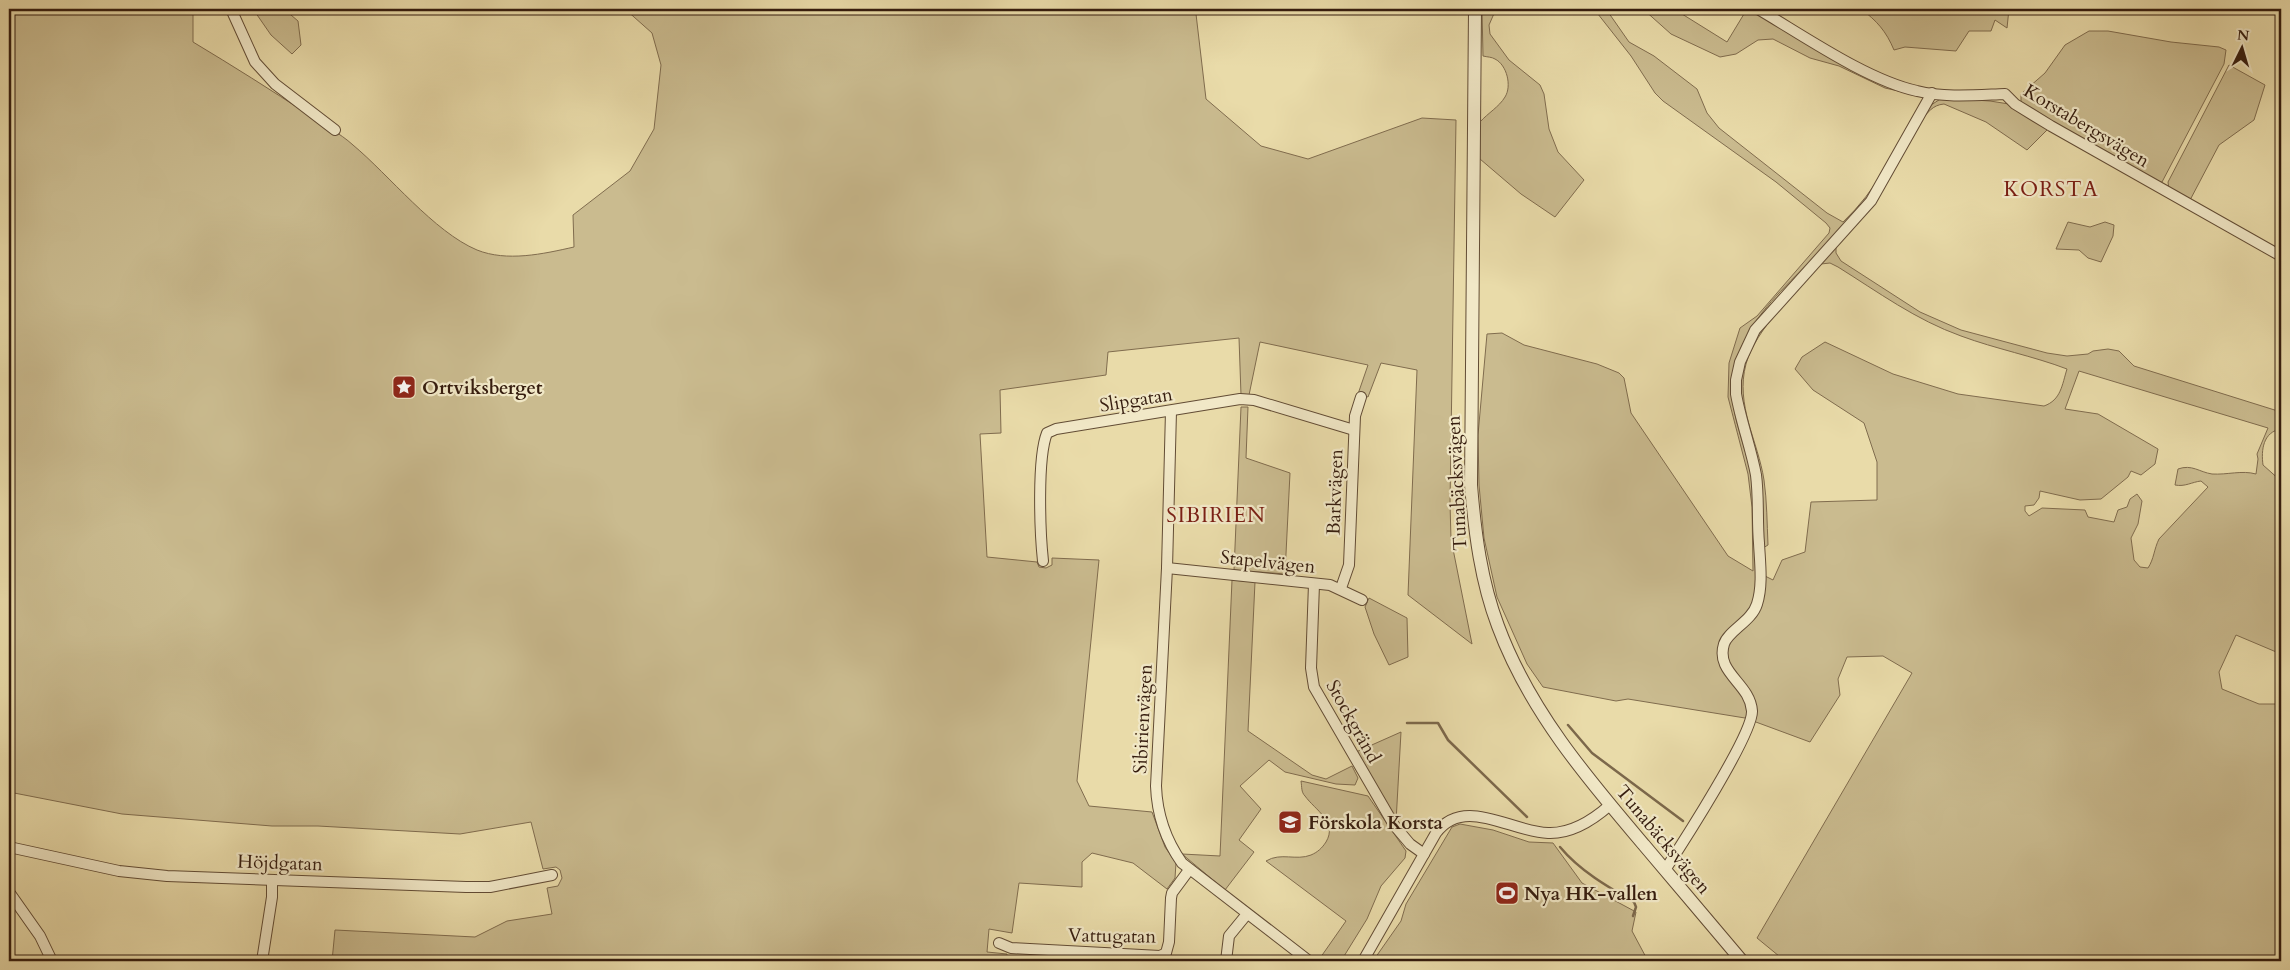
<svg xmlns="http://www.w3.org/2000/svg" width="2290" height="970" font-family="Cardo,serif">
	<rect width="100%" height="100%" fill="#e9dba9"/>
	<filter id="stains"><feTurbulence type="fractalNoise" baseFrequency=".004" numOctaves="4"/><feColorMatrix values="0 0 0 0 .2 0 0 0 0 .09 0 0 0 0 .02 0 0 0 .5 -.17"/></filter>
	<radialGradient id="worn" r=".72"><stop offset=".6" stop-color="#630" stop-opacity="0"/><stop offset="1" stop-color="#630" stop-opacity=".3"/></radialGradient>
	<g fill="#cabb8f" stroke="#806c4e" fill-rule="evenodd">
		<path d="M9,9H193V42C233,66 271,90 309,115C323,125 340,133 353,145C389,175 434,232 477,250C507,262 543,254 574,247L573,215L630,171L654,129L661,65L652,33L625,9H1238L1196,14L1206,99L1261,146L1308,159L1422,118L1456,120L1450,503L1451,539L1472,644L1408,595L1417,370L1381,363L1368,397L1358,394L1368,365L1260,342L1249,395H1241L1239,338L1108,352L1106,375L1000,390L1001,433L980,434L987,557L1037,562L1039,567L1046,568L1052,565V558L1099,560L1077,781L1089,806L1152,812L1165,847L1176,863L1175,878L1167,889L1133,863L1092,853L1082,862V887L1019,883L1012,933L989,929L987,952L1007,954V961H332L335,930L475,937L507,921L552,914L547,888L558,886L562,878L560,870L556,867L543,869L531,822L460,834L318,826H272L122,814L9,792Z"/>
		<polygon points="253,9 284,9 298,21 301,45 292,54 271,35"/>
		<path d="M1482,9H1496L1489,25L1490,34L1509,60L1540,85L1544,94L1549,129L1558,152L1584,180L1555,217L1521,194L1480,159V122C1488,113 1499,107 1505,97C1512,86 1507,65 1495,59C1492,57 1487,57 1483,56Z"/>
		<path d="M1594,9H1606L1629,42L1654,56L1697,89L1707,113L1719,128L1827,213L1843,222C1876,191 1897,149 1919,109C1902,143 1885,178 1862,208C1821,261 1742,307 1733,377C1728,410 1745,443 1751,474C1758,506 1756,540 1757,572L1773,580L1782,560L1805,552L1811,502L1877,500V462L1864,423L1813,390L1795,369L1802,357L1825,342L1893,374L1958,394L2044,406C2061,400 2062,385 2067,369C2033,356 1996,349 1961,336C1916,320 1878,292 1838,267L1830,263L1821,264C1797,290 1755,330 1746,364C1735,405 1758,441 1764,480C1767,501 1767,523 1768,545L1763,548C1762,523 1763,497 1759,472C1755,442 1736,410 1739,379C1745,327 1816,262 1854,227L1836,246V253L1841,261L1920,312L1961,330L2047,353L2067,356L2088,354L2093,351L2108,349L2119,351L2134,366L2281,412V429C2263,432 2261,450 2263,465L2281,481V654L2236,635L2219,672L2222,689L2259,704H2281V961H1785L1757,938L1912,673L1883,656L1847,657L1838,679L1840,695L1810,742L1745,718L1628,699L1616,701L1543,687L1527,664L1497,597L1484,538L1479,485L1478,435L1487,334L1502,333L1524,345L1597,364L1619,373L1624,378L1631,413L1728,556L1753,571L1752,507L1748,474L1728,397L1729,363L1740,328L1757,316L1829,233L1830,228L1826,223L1776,182L1663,101L1655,93L1631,56ZM2079,371L2268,428L2257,454L2258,459L2256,474C2242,470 2227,475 2212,474C2199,472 2192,464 2178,469L2175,485C2185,487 2192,482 2201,481L2208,487L2159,539C2154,549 2154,559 2148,568L2140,567L2134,560L2131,538L2138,524L2142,501L2137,494L2130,499L2127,507L2118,510L2114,522L2088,517L2085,510L2042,508L2029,516L2025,511V506L2034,505L2039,498L2040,491L2080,500L2101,499L2128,477L2131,471L2141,475L2155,464L2158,449L2098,414L2065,409Z"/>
		<polygon points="1643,9 1674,9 1727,42 1747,9 1749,9 1788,32 1916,95 1885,88 1839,66 1810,58 1773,39 1758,40 1736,54 1720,57 1671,34"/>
		<path d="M1861,9H2009L2007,28L1995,20L1991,31H1969L1956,51L1905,47L1894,50C1886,31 1877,21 1861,9Z"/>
		<polygon points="2089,31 2108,31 2171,42 2219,47 2226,50 2224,64 2162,182 2159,183 2021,104 2021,94 2045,73 2065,45"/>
		<polygon points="2229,65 2265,85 2254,120 2219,145 2189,202 2169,190 2168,182"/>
		<path d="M1942,98L1990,101L2009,104L2049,128L2027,150L1986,122L1944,104C1932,105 1928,113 1920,121L1931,105Z"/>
		<polygon points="2068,222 2090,227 2105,222 2114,225 2113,236 2101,262 2088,258 2079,250 2056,249"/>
		<polygon points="1241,407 1248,407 1246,458 1290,473 1285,574 1234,570"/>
		<polygon points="1232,580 1255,582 1248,731 1312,775 1326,779 1352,766 1358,778 1355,785 1336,784 1285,772 1269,760 1240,786 1261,809 1239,840 1254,852 1225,890 1182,854 1220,856"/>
		<polygon points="1369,598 1407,618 1408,657 1389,665 1374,634 1365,607"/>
		<polygon points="1401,732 1396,822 1356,752"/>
		<path d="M1301,781L1368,796L1406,851L1405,858L1381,886L1367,919L1341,961H1318L1346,921L1266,861C1281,852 1296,861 1311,855C1318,852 1322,848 1326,842C1338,822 1315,810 1305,796C1301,792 1302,787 1301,781Z"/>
		<polygon points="1460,824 1493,830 1529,842 1553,843 1582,883 1636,912 1632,931 1648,961 1373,961 1401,921 1406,904 1452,827"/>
	</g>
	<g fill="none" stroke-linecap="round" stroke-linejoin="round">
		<g stroke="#7c684b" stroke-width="2.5">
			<polyline points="1407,723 1438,723 1448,740 1527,817"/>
			<polyline points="1568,725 1592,753 1683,821"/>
			<path d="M1560,847C1580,871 1608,887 1634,902L1636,907L1633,916"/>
		</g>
		<g stroke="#624c35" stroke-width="12">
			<g id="minor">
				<polyline points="231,9 255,62 275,84 335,130"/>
				<path d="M1758,9C1804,36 1867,80 1917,91C1945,98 1977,95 2005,94L2015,104L2051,126L2281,256"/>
				<path d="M1171,411L1167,568L1156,786C1157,815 1165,839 1182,863L1309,961"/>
				<path d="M1043,561C1040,533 1037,458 1047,433L1056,429L1240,399L1254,400L1354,430"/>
				<polyline points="1167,568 1330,585 1362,600"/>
				<polyline points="1314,584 1311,668 1314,687 1394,825 1410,844 1424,854"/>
				<polyline points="1341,588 1349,565 1355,416 1361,397"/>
				<polyline points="9,847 119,871 167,876 466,887 490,887 552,875"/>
				<path d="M1665,870C1682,844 1753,734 1752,711C1750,683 1715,673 1724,644C1728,631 1752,621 1757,604C1763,585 1760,563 1759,543C1757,521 1759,498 1756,475C1751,448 1741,422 1736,394V380L1740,362L1755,330L1871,201L1932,93"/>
				<polyline points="9,892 40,936 52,961"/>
				<polyline points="999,943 1011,948 1160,956 1166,953 1169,942 1171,898 1172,893 1189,870"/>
				<polyline points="262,961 272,897 272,880"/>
				<polyline points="1226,961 1229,936 1247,914"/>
				<path d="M1363,961L1436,833C1464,795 1511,832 1548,833C1572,834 1593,820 1610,805"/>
			</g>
		</g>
		<g stroke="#624c35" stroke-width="14">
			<path id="tertiary" d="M1475,9L1471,485C1475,534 1481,581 1498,626C1529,710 1587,778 1644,845C1677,884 1709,922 1742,961"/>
		</g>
		<use href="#minor" stroke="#f1e8c7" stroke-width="10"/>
		<use href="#tertiary" stroke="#f1e8c7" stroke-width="12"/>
	</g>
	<defs>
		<g id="sight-square" transform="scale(1.25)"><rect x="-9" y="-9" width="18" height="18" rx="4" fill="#8f2418" stroke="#f1e8c7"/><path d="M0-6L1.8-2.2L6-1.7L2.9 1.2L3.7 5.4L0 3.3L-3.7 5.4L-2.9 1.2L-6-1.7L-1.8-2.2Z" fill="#fff"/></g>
		<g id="school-square" transform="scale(1.25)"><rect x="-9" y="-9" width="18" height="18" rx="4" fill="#8f2418" stroke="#f1e8c7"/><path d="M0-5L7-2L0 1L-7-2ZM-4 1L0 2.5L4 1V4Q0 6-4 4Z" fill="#fff"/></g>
		<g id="stadium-square" transform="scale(1.25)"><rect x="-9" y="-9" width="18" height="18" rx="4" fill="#8f2418" stroke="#f1e8c7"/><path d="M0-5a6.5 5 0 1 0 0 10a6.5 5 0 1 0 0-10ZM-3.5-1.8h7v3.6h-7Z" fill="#fff"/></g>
	</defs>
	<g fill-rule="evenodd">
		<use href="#sight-square" x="404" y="387"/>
		<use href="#school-square" x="1290" y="822"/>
		<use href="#stadium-square" x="1507" y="893"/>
	</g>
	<g text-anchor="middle" stroke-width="4.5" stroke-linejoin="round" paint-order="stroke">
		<g font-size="19" fill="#351c0e" stroke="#f1e8c7">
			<text transform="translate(2087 125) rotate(31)" y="7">Korstabergsvägen</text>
			<text transform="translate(1136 399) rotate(-9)" y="7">Slipgatan</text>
			<text transform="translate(1456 483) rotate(-93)" y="7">Tunabäcksvägen</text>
			<text transform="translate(1334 492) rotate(-88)" y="7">Barkvägen</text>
			<text transform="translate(1268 561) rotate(6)" y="7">Stapelvägen</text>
			<text transform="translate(1142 719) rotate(-87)" y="7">Sibirienvägen</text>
			<text transform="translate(1354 721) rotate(61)" y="7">Stockgränd</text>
			<text transform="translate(1664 839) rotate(50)" y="7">Tunabäcksvägen</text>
			<text transform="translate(280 862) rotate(2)" y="7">Höjdgatan</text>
			<text transform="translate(1112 935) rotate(1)" y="7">Vattugatan</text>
		</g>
		<g font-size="19" font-weight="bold" fill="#351c0e" stroke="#f1e8c7" text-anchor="start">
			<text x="422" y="394">Ortviksberget</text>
			<text x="1308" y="829">Förskola Korsta</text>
			<text x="1524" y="900">Nya HK-vallen</text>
		</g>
		<g font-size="21" letter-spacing="1" fill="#7a1f14" stroke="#f1e8c7">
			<text x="2051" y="196">KORSTA</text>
			<text x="1216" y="522">SIBIRIEN</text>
		</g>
	</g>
	<rect width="2290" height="970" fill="none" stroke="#e9dba9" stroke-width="30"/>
	<rect x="10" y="10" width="2270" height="950" fill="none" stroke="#351c0e" stroke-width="2.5"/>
	<rect x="15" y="15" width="2260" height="940" fill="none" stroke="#351c0e"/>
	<g transform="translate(2242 48) rotate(5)" stroke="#f1e8c7" stroke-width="4" paint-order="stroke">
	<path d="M0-4L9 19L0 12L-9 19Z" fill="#351c0e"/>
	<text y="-8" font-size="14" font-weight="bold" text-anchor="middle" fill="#351c0e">N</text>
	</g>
	<rect width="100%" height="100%" filter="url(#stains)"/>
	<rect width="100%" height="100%" fill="url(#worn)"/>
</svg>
